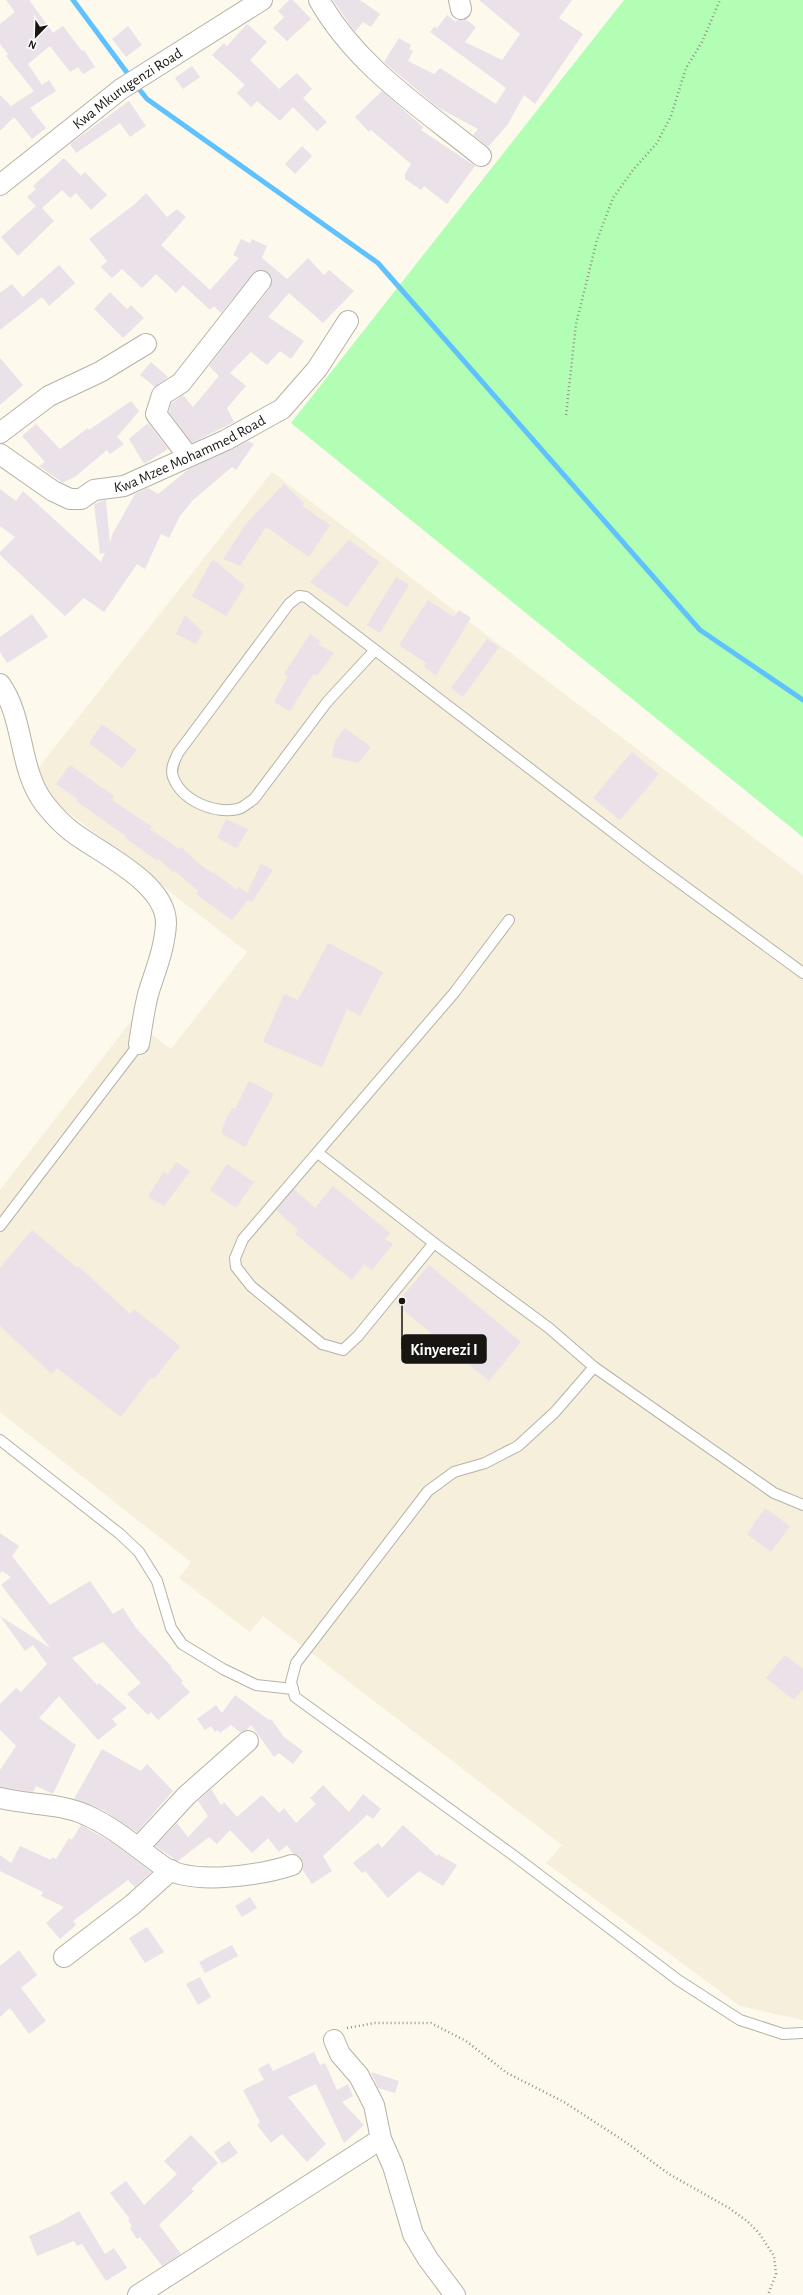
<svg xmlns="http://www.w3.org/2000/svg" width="803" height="2295" font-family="'Alegreya Sans',sans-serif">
	<rect width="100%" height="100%" fill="#fdf9ed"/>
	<polygon fill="#f5efdc" points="272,472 803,875 803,2020 740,2006 546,1863 562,1845 263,1616 250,1632 179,1578 191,1562 0,1412 0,1190 132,1020 171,1049 247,952 28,781"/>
	<polygon fill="#b1feb4" points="624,0 803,0 803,837 291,423"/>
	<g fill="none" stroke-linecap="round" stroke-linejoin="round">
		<g stroke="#5fc2fe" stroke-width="5">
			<polyline points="73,0 131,78"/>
			<polyline points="135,84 147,99 378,263 700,630 803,700"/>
		</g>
	</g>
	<g fill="#ebe1e9">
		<polygon points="6,0 29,0 53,33 63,26 82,51 84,50 95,67 83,74 78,67 70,72 50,46 28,64 42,85 49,80 56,91 30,108 46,128 32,139 14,117 0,131 0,95 11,106 34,91 6,56 8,54 0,44 0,24 15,12"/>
		<polygon points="289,0 293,0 311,19 287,41 273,28 284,17 278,11"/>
		<polygon points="333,0 360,0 380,14 371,27 363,22 355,32"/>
		<polygon points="479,0 572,0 559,18 583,34 535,104 524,95 508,124 488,147 473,135 478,129 437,107 384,62 399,38 411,45 409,49 413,51 408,61 434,74 440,68 496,104 506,88 430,32 434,27 437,28 447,15 456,22 457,20 465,19 476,27 465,42 502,60 520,34"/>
		<polygon points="247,24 267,42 250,60 279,89 297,73 312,89 303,98 327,122 317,131 293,107 280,121 257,101 251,107 237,93 245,85 212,55 224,43 227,46"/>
		<polygon points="128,26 142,45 126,57 112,39"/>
		<polygon points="192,66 200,77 183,89 175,78"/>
		<polygon points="382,91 423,127 421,130 475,166 447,204 424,186 421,190 405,179 405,174 411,164 371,130 369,132 355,117"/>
		<polygon points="129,101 146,126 130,137 120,123 76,153 70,144"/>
		<polygon points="302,146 312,156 295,174 285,164"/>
		<polygon points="64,158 81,176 85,172 107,195 91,210 76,193 70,198 62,190 42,208 54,221 18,256 1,237 36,206 27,197 36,189 33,186"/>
		<polygon points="146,193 167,217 177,209 186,217 161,245 210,290 239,258 233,255 241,239 250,243 252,239 267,246 262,258 287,279 308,258 324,275 329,270 354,291 323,323 289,293 268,317 304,341 291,359 280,351 267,365 251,352 230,373 246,386 227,408 234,422 192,443 169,412 171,404 183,395 193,407 219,376 209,366 270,288 272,277 268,272 256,271 221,313 214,306 210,310 183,285 176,293 156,274 142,288 122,269 112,278 101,267 107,261 89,239 135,204"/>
		<polygon points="59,265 75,283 49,306 42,297 0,330 0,293 12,284 23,297"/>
		<polygon points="110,292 127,309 131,305 144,318 123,338 94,309"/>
		<polygon points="0,358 23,385 0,405"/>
		<polygon points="151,362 168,377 155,387 140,375"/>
		<polygon points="131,401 139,411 117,437 124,444 110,454 107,450 76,476 63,483 39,466 45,462 22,436 36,424 60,449 88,428 89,430"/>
		<polygon points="148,423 168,449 144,464 129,439"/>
		<polygon points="248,441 254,444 236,470 232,467 193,500 180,516 169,538 161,534 145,569 137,564 104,612 84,598 65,616 0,555 0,552 15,537 0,526 0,489 16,501 23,491 101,562 105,553 100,554 94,504 106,500 110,543 112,535 135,494 148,488 158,494 189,469"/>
		<polygon points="284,484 304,503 302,506 330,525 309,557 266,527 240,566 223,559 246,524"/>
		<polygon points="349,540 379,562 347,607 310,582"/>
		<polygon points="214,560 245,586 226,616 192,596 211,562"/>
		<polygon points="396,577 409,585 380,633 367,625"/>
		<polygon points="428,600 454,617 459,610 471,618 436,675 424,667 426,663 399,645"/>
		<polygon points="32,614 48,637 7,663 0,652 0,637"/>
		<polygon points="185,615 203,632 196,644 176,634"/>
		<polygon points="310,634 320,641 318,644 334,653 317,676 313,674 290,711 274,702 288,676 284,674"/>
		<polygon points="487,639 499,647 463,697 451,688"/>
		<polygon points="102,724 137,750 122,768 89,743"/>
		<polygon points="345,728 371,747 358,763 332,757 335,741"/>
		<polygon points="632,752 659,774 620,820 593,798"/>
		<polygon points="70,765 114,796 112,800 152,827 150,829 179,849 181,847 198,863 212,873 213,872 237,890 239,887 247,893 261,864 273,870 269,876 252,902 248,900 232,920 196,894 198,891 175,871 174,873 159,859 157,861 125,838 126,836 76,801 77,799 56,784"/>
		<polygon points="226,819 248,829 237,848 217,838"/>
		<polygon points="328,943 383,972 360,1016 347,1009 322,1067 263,1042 284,994 298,1000"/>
		<polygon points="249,1081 274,1094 245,1147 221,1133 226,1119 232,1108 235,1109"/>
		<polygon points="176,1162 190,1171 164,1206 148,1196 164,1172 168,1175"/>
		<polygon points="227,1164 254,1182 236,1208 210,1190"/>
		<polygon points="333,1186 390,1233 385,1239 393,1244 372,1270 364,1264 352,1280 295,1234 298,1230 276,1210 294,1189 315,1208"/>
		<polygon points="32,1230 77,1268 78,1266 130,1314 134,1309 180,1346 154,1379 151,1377 121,1417 57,1368 52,1374 0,1326 0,1268"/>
		<polygon points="429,1265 521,1342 489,1381 396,1304"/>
		<polygon points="765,1508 790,1526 771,1552 747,1534"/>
		<polygon points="0,1533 19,1546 12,1556 50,1605 90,1581 113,1614 123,1608 136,1628 172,1667 171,1668 183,1681 181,1683 190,1692 158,1720 151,1712 148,1715 127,1694 141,1683 103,1642 72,1658 97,1685 99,1683 127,1708 112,1719 117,1725 98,1740 59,1696 39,1718 76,1745 53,1794 36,1786 33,1792 0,1787 0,1770 16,1746 0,1730 0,1704 16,1688 21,1692 47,1664 33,1645 25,1651 0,1616 50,1648 1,1585 11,1577 2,1571 0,1574"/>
		<polygon points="785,1655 803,1669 803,1689 794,1700 766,1678"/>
		<polygon points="235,1695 269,1720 271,1719 284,1737 303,1751 293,1764 279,1753 274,1757 251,1725 247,1730 240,1732 231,1725 220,1733 218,1730 215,1732 211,1726 205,1730 197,1719 216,1705 222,1713"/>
		<polygon points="102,1749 141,1771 147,1764 173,1791 137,1832 103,1810 74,1799"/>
		<polygon points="323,1785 349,1812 363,1794 381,1809 373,1819 367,1815 323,1856 332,1871 312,1884 302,1869 303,1862 300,1857 293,1854 287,1845 279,1852 268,1838 252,1853 230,1830 217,1844 209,1837 178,1861 155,1846 177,1823 188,1837 208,1816 198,1801 211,1789 221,1805 224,1802 237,1817 262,1795 279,1813 284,1808 296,1823 316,1804 310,1798"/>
		<polygon points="81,1825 111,1842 151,1872 135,1887 128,1880 73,1921 76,1925 60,1939 46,1923 64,1907 41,1896 43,1892 0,1871 0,1855 11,1863 20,1846 51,1860 52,1857 56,1859 69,1838 72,1840"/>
		<polygon points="403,1825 437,1856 438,1854 457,1865 443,1886 419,1871 388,1898 365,1871 362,1873 353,1863 378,1843 382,1848"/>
		<polygon points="250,1897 257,1908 242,1917 235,1906"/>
		<polygon points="147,1927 164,1952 145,1963 129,1938"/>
		<polygon points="232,1945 238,1956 205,1973 199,1962"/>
		<polygon points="19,1950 37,1975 21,1988 46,2021 29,2034 10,2008 0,2017 0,1966"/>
		<polygon points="200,1977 211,1997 198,2005 186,1984"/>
		<polygon points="314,2052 320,2065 325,2063 337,2090 348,2084 353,2096 342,2102 364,2125 344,2143 316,2084 288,2097 326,2144 307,2162 282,2134 271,2143 257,2125 260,2122 243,2090 264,2080 258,2069 269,2063 273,2071"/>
		<polygon points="371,2072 399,2081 395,2093 378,2088"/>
		<polygon points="191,2135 218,2163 191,2189 194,2191 159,2225 181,2254 162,2266 140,2237 137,2239 130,2228 132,2226 128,2220 130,2219 110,2193 126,2181 144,2205 177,2174 164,2161"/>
		<polygon points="229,2141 238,2153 222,2164 214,2152"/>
		<polygon points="79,2211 105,2254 114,2248 127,2268 106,2281 82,2244 77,2246 74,2241 37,2256 29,2236 58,2223"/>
	</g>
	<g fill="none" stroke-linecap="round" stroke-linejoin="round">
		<g stroke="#b6b2a7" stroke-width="12">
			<g id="lane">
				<path d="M375,650L327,702L254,799C249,802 243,808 238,809C214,814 182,801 173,777C170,768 175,760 178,753L289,604L299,596L306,597L653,863L803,973"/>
				<polyline points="318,1153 434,1243 549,1328 594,1367 774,1493 803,1505"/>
				<polyline points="0,1226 139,1044"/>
				<polyline points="434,1243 358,1336 343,1350 322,1344 251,1286 236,1267 235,1258 243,1239 454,993 509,920"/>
				<polyline points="594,1367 555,1412 518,1446 485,1463 454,1472 428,1491 296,1663 291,1682 295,1697 513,1855 678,1980 740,2020 783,2034 803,2033"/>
				<polyline points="0,1440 120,1534 139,1552 157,1581 171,1628 182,1644 223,1669 256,1685 293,1689"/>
			</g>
		</g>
		<g stroke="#b6b2a7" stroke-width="22">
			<g id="street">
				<path d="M319,0C357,67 422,108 481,156"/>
				<polyline points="459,0 461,9"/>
				<path id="s1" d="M0,185L121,89L262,0"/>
				<polyline points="0,433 49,396 100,372 146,344"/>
				<path id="s2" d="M0,454L53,491L70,499H81L94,490L124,486L226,440L282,409L317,369L348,321"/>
				<polyline points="188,456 156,414 162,395 181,383 261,281"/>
				<path d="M0,684C25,719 18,768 44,803C51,812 62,824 71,831C99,853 166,882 166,923C165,947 156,969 149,991C144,1008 142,1027 139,1044"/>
				<path d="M0,1798C28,1805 60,1803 86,1815C116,1828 138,1849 164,1867C192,1886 262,1875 292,1865"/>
				<polyline points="139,1847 186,1796 248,1741"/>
				<polyline points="64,1957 132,1905 171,1870"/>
				<polyline points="334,2040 340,2054 359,2076 374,2105 381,2139 393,2166 413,2234 428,2259 455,2295"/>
				<polyline points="138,2295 381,2139"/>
			</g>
		</g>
		<g stroke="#929087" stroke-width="2.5" stroke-dasharray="1 3" stroke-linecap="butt">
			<polyline points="566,415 576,324 597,240 613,198 633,170 657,143 671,116 686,68 702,42 720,0"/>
			<polyline points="347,2028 375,2023 431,2023 466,2041 507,2073 564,2102 624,2141 669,2174 729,2208 747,2221 759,2233 774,2256 776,2274 768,2295"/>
		</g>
		<use href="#lane" stroke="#fff" stroke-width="10"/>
		<use href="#street" stroke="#fff" stroke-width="20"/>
	</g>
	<g text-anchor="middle" stroke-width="3" stroke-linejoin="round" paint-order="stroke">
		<g font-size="15" fill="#171612" stroke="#fff">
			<text dy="5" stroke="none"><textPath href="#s1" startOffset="160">Kwa Mkurugenzi Road</textPath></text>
			<text dy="5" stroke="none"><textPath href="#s2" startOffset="213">Kwa Mzee Mohammed Road</textPath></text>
		</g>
	</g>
	<path fill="none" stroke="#171612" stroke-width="1.5" d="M402 1301L402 1349"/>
	<circle fill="#171612" stroke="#fff" stroke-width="1.5" cx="402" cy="1301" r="4"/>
	<rect fill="#171612" stroke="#171612" stroke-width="1.5" x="402" y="1335" width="84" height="28" rx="4"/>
	<g font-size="16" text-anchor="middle" font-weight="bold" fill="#fff">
		<text x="444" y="1355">Kinyerezi I</text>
	</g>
	<g transform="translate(36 36) rotate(203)" stroke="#ffffff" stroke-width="3" paint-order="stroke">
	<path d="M0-3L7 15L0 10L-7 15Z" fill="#171612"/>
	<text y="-6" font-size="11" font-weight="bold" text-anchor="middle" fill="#171612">N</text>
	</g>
</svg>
